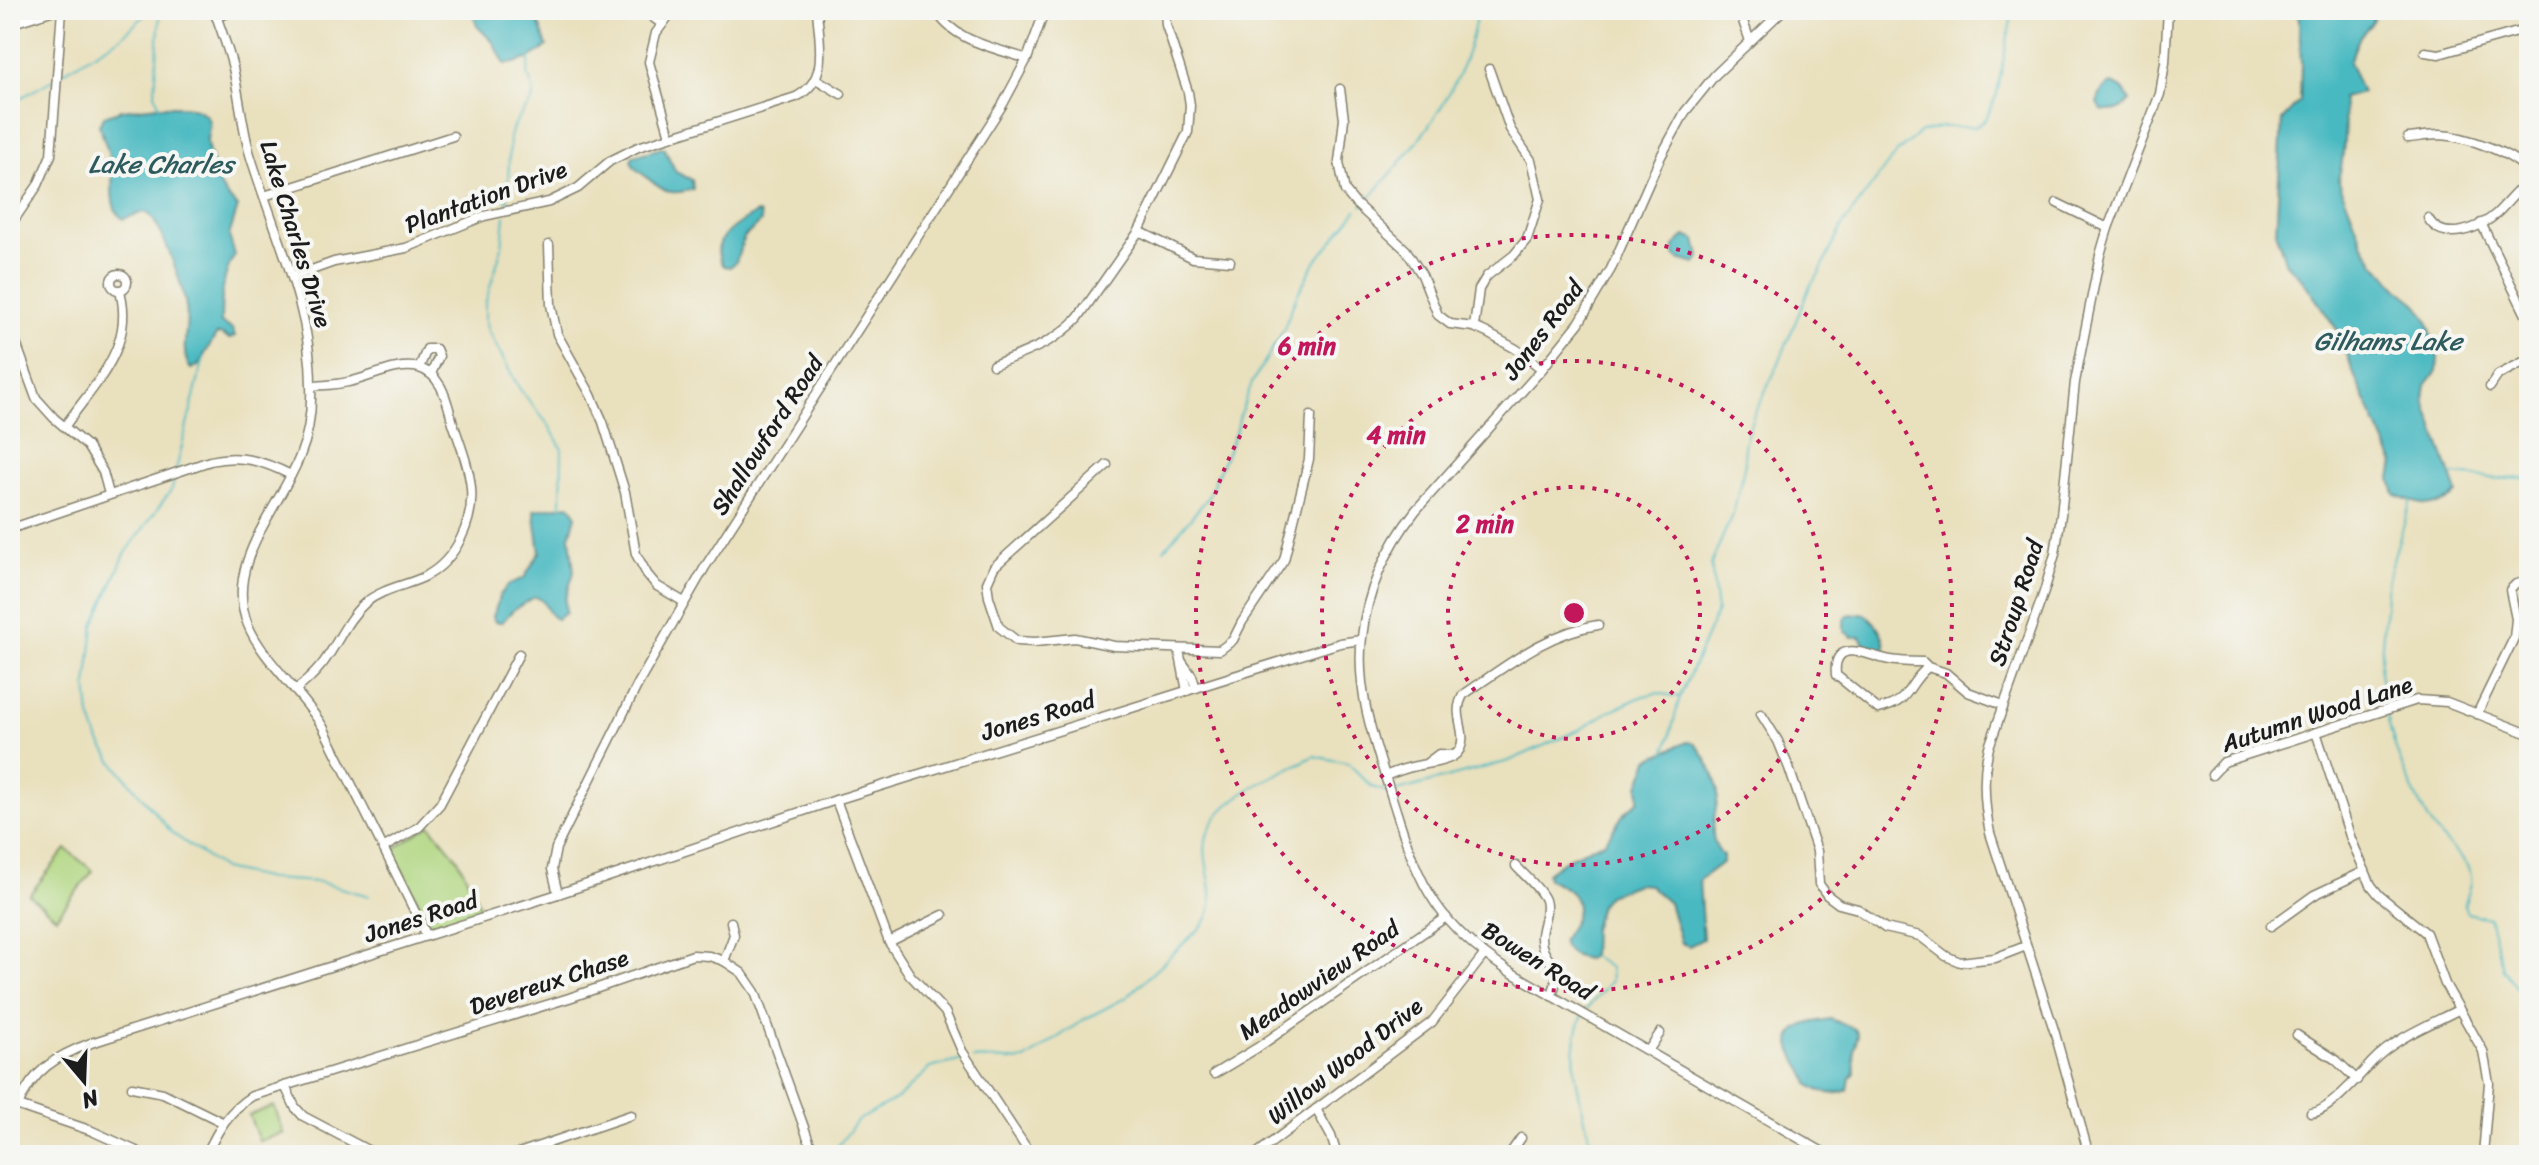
<svg xmlns="http://www.w3.org/2000/svg" width="2539" height="1165" font-family="Sriracha,sans-serif">
	<rect width="100%" height="100%" fill="#f6f6f2"/>
	<filter id="ink" filterUnits="userSpaceOnUse"><feTurbulence type="fractalNoise" baseFrequency=".0125" numOctaves="2"/><feDisplacementMap in="SourceGraphic" scale="16" xChannelSelector="R" yChannelSelector="G"/><feConvolveMatrix kernelMatrix="1 2 1 2 8 2 1 2 1" color-interpolation-filters="sRGB"/></filter>
	<filter id="wash" filterUnits="userSpaceOnUse"><feTurbulence type="fractalNoise" baseFrequency=".006" numOctaves="4" result="noise"/><feDisplacementMap in="SourceGraphic" scale="32" xChannelSelector="R" yChannelSelector="G"/><feGaussianBlur stdDeviation="1.8" result="paint"/><feColorMatrix in="noise" values="0 0 0 0 0 0 0 0 0 0 0 0 0 0 0 0 0 1.4 0 .05"/><feComposite in="paint" operator="in"/></filter>
	<g filter="url(#wash)">
		<rect width="100%" height="100%" fill="#e9e0bd"/>
		<g fill="#b0d680" stroke="#66794e" stroke-width="2">
			<polygon points="430,825 458,859 482,911 431,927 392,850"/>
			<polygon points="66,849 93,871 56,917 29,895"/>
			<polygon points="274,1106 284,1133 259,1141 249,1115"/>
		</g>
		<g fill="#4ab9c1" stroke="#336a6e" stroke-width="2">
			<path d="M472,10H534L547,46C538,56 518,64 505,64L493,42L477,26Z"/>
			<path d="M2296,10H2377L2371,24L2360,36L2349,62L2362,93L2342,98C2347,116 2344,162 2338,179L2363,243L2376,264L2402,292L2416,303L2427,319L2438,356L2437,371L2426,385L2424,399L2457,493C2439,512 2417,505 2395,494L2391,479L2394,463L2356,380L2340,334L2302,279L2286,264L2276,234L2282,120L2300,101L2301,64L2299,20Z"/>
			<path d="M2113,84L2124,90L2130,101C2122,110 2113,113 2101,110L2097,103C2100,94 2103,86 2113,84Z"/>
			<path d="M159,106C173,106 198,104 207,117C212,124 207,133 207,141C207,147 209,153 211,159C216,180 220,192 238,207L229,236L235,255C222,274 221,300 221,323L232,329L235,336L230,339L220,334L216,335L198,366L191,369C178,353 190,326 186,307C183,286 163,229 149,214L144,212L123,219C106,206 115,180 111,163C108,150 103,137 99,125L104,116L121,110Z"/>
			<path d="M661,148H664L676,172L692,180L693,189C667,197 662,190 644,175C637,170 634,169 631,160L633,156Z"/>
			<path d="M757,213L760,214L761,222L744,237L736,262L730,267L724,266C705,241 738,223 757,213Z"/>
			<polygon points="1685,236 1696,240 1700,257 1696,264 1679,259 1674,254 1674,246"/>
			<path d="M569,505L573,508L576,516L570,536L574,572L565,600L566,613L556,619C545,613 547,599 535,597L513,610L502,622H495L493,617L500,595L508,585L524,578L540,552L534,510Z"/>
			<path d="M1862,613C1875,619 1885,635 1885,649L1874,653L1865,646L1860,637H1852L1844,631V620L1848,615Z"/>
			<path d="M1687,742L1695,743C1705,755 1718,779 1718,795C1716,816 1705,838 1723,856V862L1699,880L1703,939L1689,946L1681,943L1669,903L1649,885L1637,884L1608,895L1600,905L1593,929L1592,956L1587,959C1575,957 1567,955 1562,942C1565,933 1572,927 1575,918C1583,896 1565,886 1548,879L1547,873L1568,858L1605,842L1623,815L1639,800V786L1649,759Z"/>
			<path d="M1831,1019L1855,1029L1858,1035L1854,1050L1855,1073L1850,1078L1848,1090C1835,1096 1820,1094 1809,1084C1806,1072 1800,1066 1794,1055C1779,1028 1812,1021 1831,1019Z"/>
		</g>
		<g fill="none" stroke-linecap="round" stroke-linejoin="round">
			<g stroke="#4ab9c1" stroke-width="2">
				<polyline points="59,75 121,37 151,10"/>
				<polyline points="10,104 54,79"/>
				<polyline points="159,106 155,93 160,10"/>
				<polyline points="507,206 510,137 514,124 532,101 534,92 528,75 530,57"/>
				<path d="M1362,206C1413,150 1468,88 1477,10"/>
				<polyline points="505,216 502,247 485,304 485,320 488,331 519,388 550,427 562,449 561,506"/>
				<polyline points="176,470 204,357"/>
				<polyline points="2451,475 2504,479 2529,478"/>
				<polyline points="175,476 172,489 125,554 94,625 87,686 90,716 98,739 113,762 172,833 223,869 269,879 319,882 369,896"/>
				<polyline points="1164,549 1207,499 1237,429 1240,414 1252,383 1283,331 1296,297 1314,264 1357,210"/>
				<polyline points="2385,705 2380,671 2386,592 2389,572 2411,501"/>
				<path d="M2386,711C2394,752 2411,792 2433,827C2444,845 2466,855 2471,876C2473,885 2466,898 2464,906L2467,913L2489,918L2503,969L2521,994L2529,1012"/>
				<polyline points="1666,751 1680,697 1717,611 1711,564 1734,510 1745,463 1744,445 1752,419 1778,365 1810,286 1819,274 1842,226 1895,154 1919,133 1942,127 1975,127 1986,119 1997,94 2013,10"/>
				<polyline points="1394,792 1509,761 1581,729 1608,712 1643,696 1657,693 1680,697"/>
				<polyline points="1586,1010 1611,981 1610,968 1592,956"/>
				<path d="M1583,1015C1561,1061 1587,1110 1592,1155"/>
				<path d="M973,1059C991,1057 1007,1062 1025,1060L1083,1020L1127,997L1202,926C1226,897 1195,861 1209,830C1224,794 1282,773 1314,756L1348,763L1372,787L1388,792"/>
				<polyline points="831,1155 857,1121 898,1098 930,1068 963,1060"/>
			</g>
		</g>
	</g>
	<g filter="url(#ink)">
		<g fill="none" stroke-linecap="round" stroke-linejoin="round">
			<g stroke="#827e6c" stroke-width="11">
				<g id="minor">
					<path d="M214,10C221,29 228,48 233,68C239,95 242,124 249,151C272,229 311,303 311,385C312,409 309,434 300,456C279,509 223,565 248,625C262,659 302,693 323,727L427,936"/>
					<polyline points="643,10 662,24"/>
					<path d="M936,10C952,41 996,48 1027,59"/>
					<polyline points="1739,10 1750,41"/>
					<path d="M1783,10L1715,75L1685,112L1660,158L1611,269L1579,323L1542,369L1416,510C1387,547 1367,590 1362,637C1355,692 1376,746 1392,798C1404,835 1414,872 1436,904C1455,932 1480,952 1507,970L1828,1155"/>
					<polyline points="2522,10 2529,31"/>
					<polyline points="216,17 237,10"/>
					<polyline points="10,24 54,10"/>
					<polyline points="2425,52 2439,54 2528,29"/>
					<polyline points="816,79 841,94"/>
					<polyline points="1340,89 1344,119 1339,162 1345,191 1355,203 1406,250 1422,275 1438,315 1450,324 1474,327 1487,333 1516,349 1542,369"/>
					<polyline points="670,136 649,62 656,33 673,10"/>
					<path d="M2408,138C2418,137 2430,135 2440,135C2465,136 2515,153 2529,173"/>
					<polyline points="264,196 453,136"/>
					<polyline points="2057,203 2108,228"/>
					<path d="M2428,218C2441,243 2479,230 2496,214C2508,203 2516,190 2529,182"/>
					<polyline points="2481,223 2529,321"/>
					<polyline points="10,226 38,185 51,155 62,10"/>
					<polyline points="1139,231 1193,258 1230,261"/>
					<polyline points="549,245 551,305 557,334 591,395 603,422 625,492 636,554 647,574 657,586 684,602"/>
					<circle cx="119" cy="282" r="8"/>
					<path d="M292,277L334,262L406,248L484,216L549,202L578,188L610,161L638,147L796,97C830,80 819,42 817,10"/>
					<polyline points="10,327 36,398 54,418 87,446 103,472 109,494"/>
					<polyline points="1474,327 1479,289 1487,276 1514,255 1527,239 1540,199 1531,160 1510,129 1489,69"/>
					<path d="M993,365C1024,353 1055,343 1078,318L1139,231L1188,132L1190,105L1188,92L1166,25L1165,10"/>
					<polyline points="419,368 427,349 436,349 439,356 431,374"/>
					<polyline points="2490,387 2498,375 2529,359"/>
					<path d="M65,426C95,383 135,347 120,291"/>
					<polyline points="1107,465 994,567 987,583 989,597 999,627 1017,641 1035,642 1075,638 1114,646 1220,650 1233,640 1242,622 1284,560 1309,459 1311,416"/>
					<path d="M10,529L210,461C241,454 263,461 291,475"/>
					<polyline points="1179,650 1187,691"/>
					<polyline points="1182,662 1192,676 1196,688"/>
					<path d="M1928,667C1905,686 1912,702 1878,709L1836,675C1832,635 1871,657 1890,660C1901,662 1912,662 1923,662L1928,667L1946,673L1968,692L2003,705"/>
					<path d="M297,689C310,678 321,668 330,653C341,636 349,617 365,603C383,588 406,586 426,576C456,560 474,521 471,488C469,466 460,444 453,423C447,403 443,375 419,368C397,362 370,378 348,382C336,385 324,385 312,386"/>
					<polyline points="1761,714 1778,741 1789,768 1817,851 1819,884 1827,895 1839,904 1858,909 1885,928 1920,936 1946,956 1960,962 1995,958 2026,946"/>
					<polyline points="2477,714 2514,638 2516,619 2510,590 2516,584 2529,581"/>
					<polyline points="2316,732 2351,839 2371,885 2379,895 2426,933 2445,984 2483,1051 2489,1083 2483,1155"/>
					<polyline points="1427,763 1439,754 1454,755"/>
					<polyline points="2212,775 2224,762 2417,700 2447,702 2529,734"/>
					<path d="M1385,776C1395,772 1405,768 1416,766C1436,761 1466,763 1462,733C1460,718 1455,710 1463,695C1505,667 1547,632 1598,625"/>
					<polyline points="836,800 889,942 910,975 945,1012 962,1051 1031,1155"/>
					<polyline points="383,848 419,827 440,804 519,654"/>
					<path d="M1516,866C1525,876 1540,888 1545,900C1549,913 1541,925 1541,937C1541,965 1567,962 1551,996"/>
					<polyline points="558,894 552,869 556,848 638,684 705,567 1003,104 1027,59 1045,10"/>
					<polyline points="2271,926 2314,895 2365,871"/>
					<polyline points="889,942 943,915"/>
					<polyline points="724,961 734,935 731,922"/>
					<polyline points="2297,1035 2336,1060 2357,1080"/>
					<polyline points="1648,1051 1660,1033"/>
					<polyline points="1214,1074 1257,1048 1446,917"/>
					<polyline points="285,1086 295,1107 303,1116 377,1155"/>
					<polyline points="132,1087 163,1093 222,1122"/>
					<polyline points="10,1103 92,1131 145,1155"/>
					<path d="M18,1106C32,1071 56,1056 91,1043L558,894L836,800L1340,643L1361,640"/>
					<polyline points="1316,1109 1331,1136 1337,1155"/>
					<path d="M2311,1113C2328,1113 2360,1075 2372,1062C2395,1038 2429,1025 2458,1010"/>
					<path d="M206,1155C218,1130 228,1111 252,1096L569,998L693,955L709,956L724,961L742,973L755,992L814,1155"/>
					<polyline points="513,1155 631,1115"/>
					<polyline points="1255,1155 1432,1022 1484,955"/>
					<polyline points="1509,1155 1521,1138"/>
					<path d="M2089,1155L2054,1030L1990,833C1984,804 1982,776 1989,747L2044,592L2055,554L2061,515L2075,382L2100,255L2108,228L2160,94L2165,62L2168,10"/>
				</g>
			</g>
			<use href="#minor" stroke="#fff" stroke-width="8"/>
		</g>
	</g>
	<g fill="none" stroke="#c2185b" stroke-width="4" stroke-dasharray="4 8">
		<circle cx="1574" cy="613" r="126"/>
		<circle cx="1574" cy="613" r="252"/>
		<circle cx="1574" cy="613" r="378"/>
	</g>
	<g text-anchor="middle" stroke-width="8" stroke-linejoin="round" paint-order="stroke">
		<g font-size="24" fill="#1c1c1c" stroke="#f6f6f2">
			<text transform="translate(486 197) rotate(-20)" y="8">Plantation Drive</text>
			<text transform="translate(296 234) rotate(73)" y="8">Lake Charles Drive</text>
			<text transform="translate(1543 330) rotate(-53)" y="8">Jones Road</text>
			<text transform="translate(767 435) rotate(-57)" y="8">Shallowford Road</text>
			<text transform="translate(2016 603) rotate(-72)" y="8">Stroup Road</text>
			<text transform="translate(2317 714) rotate(-18)" y="8">Autumn Wood Lane</text>
			<text transform="translate(1038 716) rotate(-17)" y="8">Jones Road</text>
			<text transform="translate(421 917) rotate(-18)" y="8">Jones Road</text>
			<text transform="translate(1538 961) rotate(32)" y="8">Bowen Road</text>
			<text transform="translate(1319 980) rotate(-35)" y="8">Meadowview Road</text>
			<text transform="translate(549 982) rotate(-18)" y="8">Devereux Chase</text>
			<text transform="translate(1345 1061) rotate(-38)" y="8">Willow Wood Drive</text>
		</g>
		<g font-size="26" font-style="italic" fill="#2e5b5e" stroke="#f6f6f2">
			<text x="161" y="173">Lake Charles</text>
			<text x="2388" y="350">Gilhams Lake</text>
		</g>
	</g>
	<circle cx="1574" cy="613" r="12" fill="#c2185b" stroke="#f6f6f2" stroke-width="4"/>
	<g font-size="24" text-anchor="middle" font-weight="bold" fill="#c2185b" stroke="#f6f6f2" stroke-width="8" stroke-linejoin="round" paint-order="stroke">
		<text x="1307" y="354">6 min</text>
		<text x="1396" y="443">4 min</text>
		<text x="1485" y="532">2 min</text>
	</g>
	<rect width="2539" height="1165" fill="none" stroke="#f6f6f2" stroke-width="40"/>
	<g transform="translate(84 1081) rotate(161)" stroke="#f6f6f2" stroke-width="6" paint-order="stroke">
	<path d="M0-6L14 30L0 20L-14 30Z" fill="#1c1c1c"/>
	<text y="-12" font-size="22" font-weight="bold" text-anchor="middle" fill="#1c1c1c">N</text>
	</g>
</svg>
